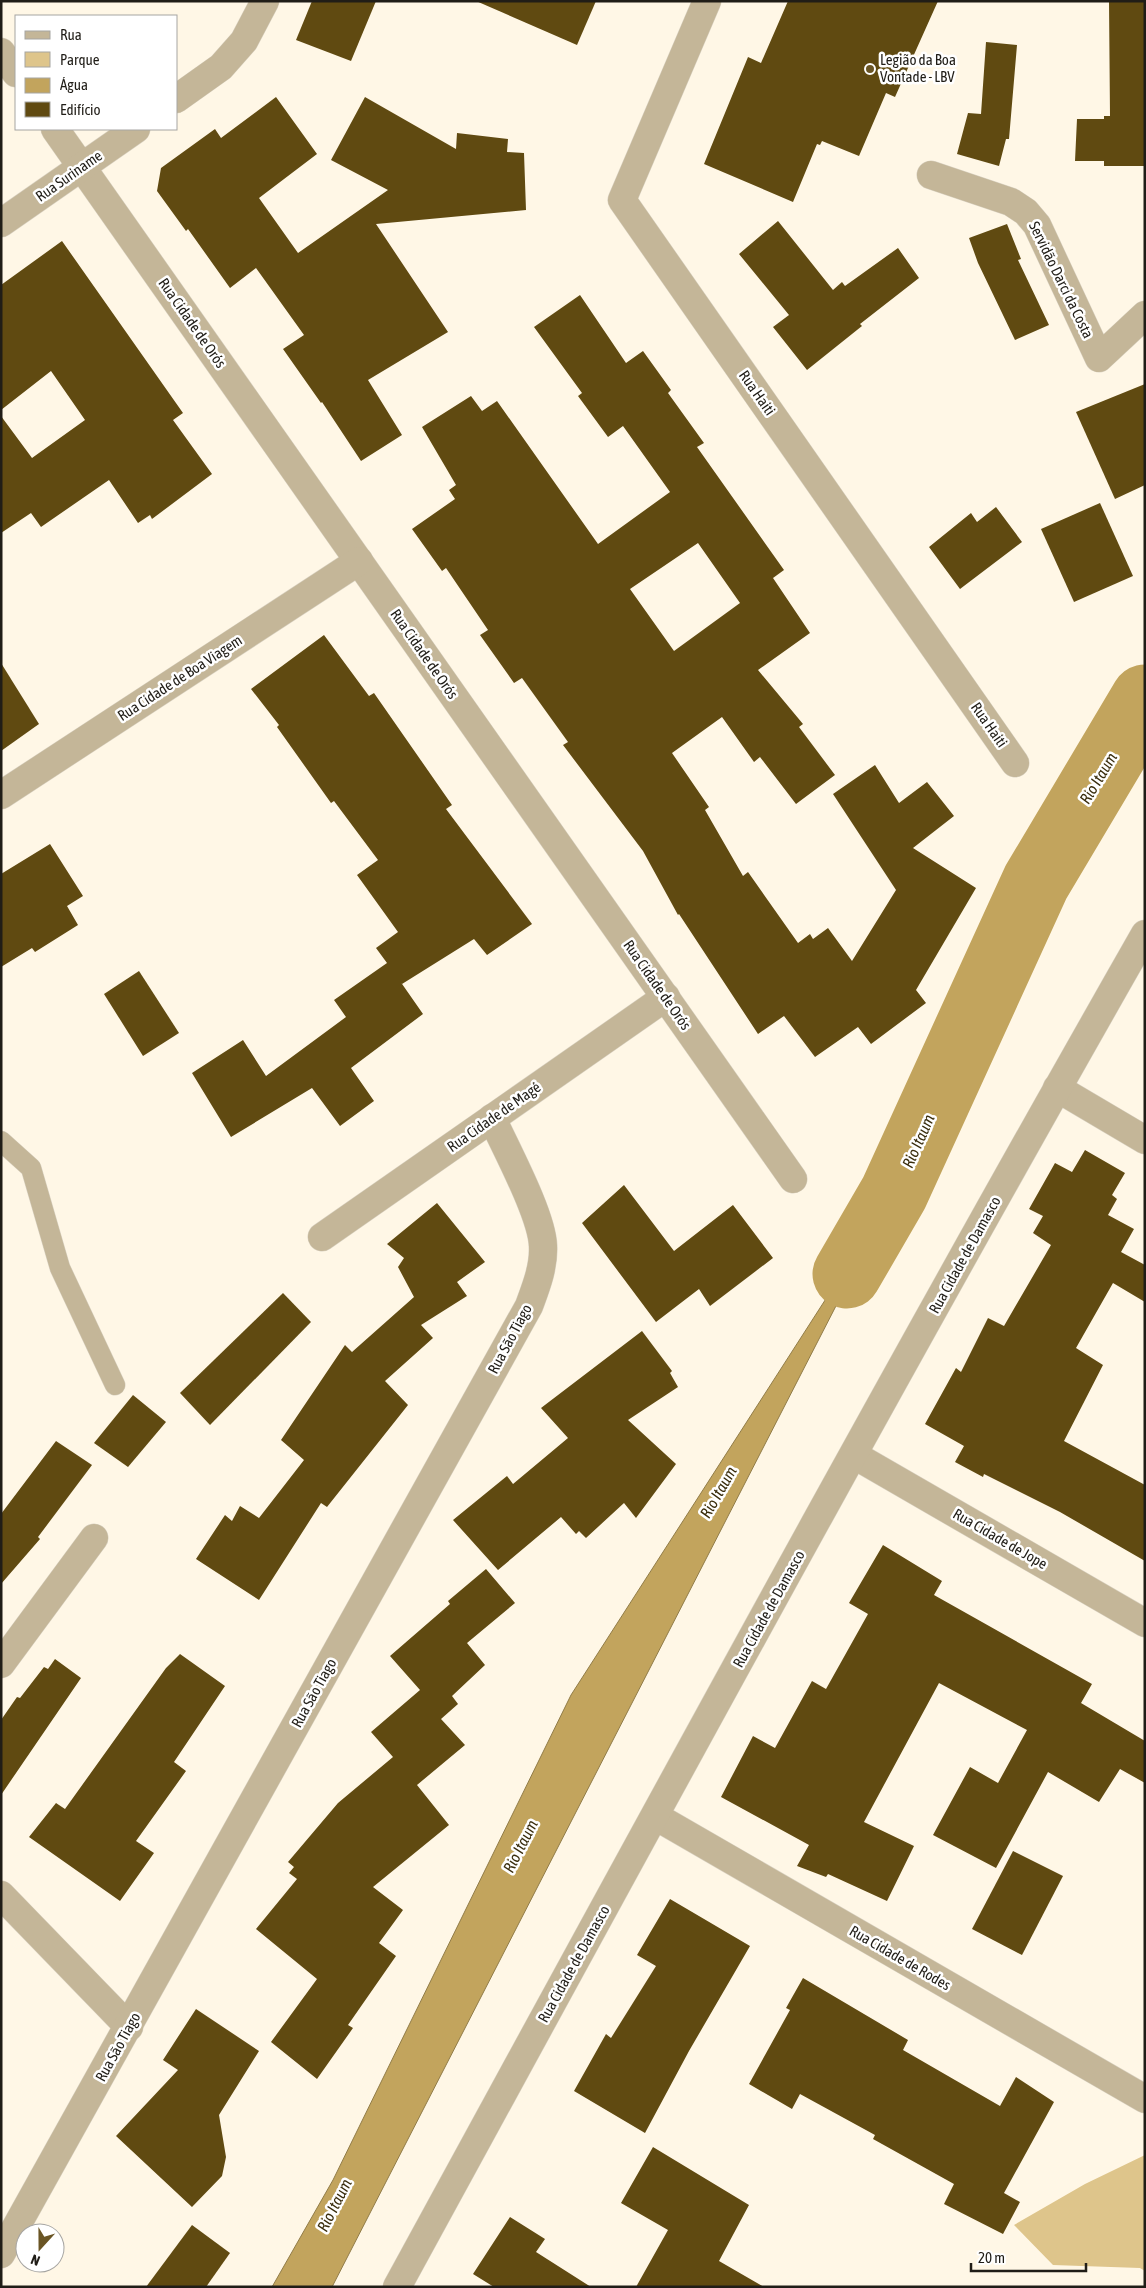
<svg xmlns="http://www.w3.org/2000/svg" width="1146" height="2288" font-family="'Asap Condensed',sans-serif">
	<rect width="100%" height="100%" fill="#fff7e6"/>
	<polygon fill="#dec58b" points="1145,2155 1145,2271 1140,2268 1053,2265 1014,2225 1085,2184"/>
	<polygon fill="#c2a45d" stroke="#917c48" points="894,1193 332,2287 272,2287 333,2180 571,1695"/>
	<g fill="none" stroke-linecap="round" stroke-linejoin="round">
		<polyline stroke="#c2a45d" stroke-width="69" points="847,1274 894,1193 1036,882 1145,699"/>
	</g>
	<g fill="#604a11" fill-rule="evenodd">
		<polygon points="312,1 376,1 351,61 296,40"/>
		<polygon points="476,1 596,1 577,45"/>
		<polygon points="788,1 938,1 895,97 886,93 859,156 822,141 820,145 817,144 793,202 704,164 748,57 761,63"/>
		<polygon points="1109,1 1145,1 1145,166 1104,166 1104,161 1075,161 1077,119 1104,119 1104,116 1110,116"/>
		<polygon points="986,42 1017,45 1009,139 1006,139 999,166 957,154 968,113 981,114"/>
		<polygon points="276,97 317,154 259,198 298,253 388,190 331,160 365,97 456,149 457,133 508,139 507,152 524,153 526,210 376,224 448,332 368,380 402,435 361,461 322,402 321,403 283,349 304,335 256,268 230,288 188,229 186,231 157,191 161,168 215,129 221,138"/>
		<polygon points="778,221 833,290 842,282 845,286 898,248 919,278 860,324 862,326 807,370 773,327 789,315 739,254"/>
		<polygon points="1007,224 1021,259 1018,260 1049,325 1015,340 978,263 969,238"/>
		<polygon points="62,241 183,413 173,420 212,474 152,519 150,515 138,523 109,480 41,527 31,513 1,533 1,416 32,458 85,420 51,371 1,410 1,285"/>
		<path d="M580,295L626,363L643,351L671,390L668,393L704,443L697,447L784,570L773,578L810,633L758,670L803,724L799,727L835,775L796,804L760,757L754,762L722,717L672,753L709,807L705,810L743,876L748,872L798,943L810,934L813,939L828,928L852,961L896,890L833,794L875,765L899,803L927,782L954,816L913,848L976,888L916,990L926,1003L871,1044L858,1027L815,1057L784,1016L758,1034L679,914L678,915L643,851L563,745L568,742L522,678L514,683L480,635L488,630L446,568L442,571L412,529L455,499L449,490L456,485L422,427L471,396L482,411L497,401L598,544L670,492L623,426L608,437L578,396L582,393L534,327ZM698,543L740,603L674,651L630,589Z"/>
		<polygon points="1145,384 1145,485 1115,499 1076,412"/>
		<polygon points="1100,503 1133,576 1074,602 1041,529"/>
		<polygon points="996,507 1022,542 960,589 929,547 971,513 977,522"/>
		<polygon points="324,635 369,696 374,693 452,805 446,809 532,924 487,955 474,939 402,984 400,981 423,1014 351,1068 374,1101 340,1126 312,1088 231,1137 192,1073 243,1040 266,1076 346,1017 334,1000 387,963 376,948 398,932 357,875 378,860 334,801 331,803 277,727 279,725 251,689"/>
		<polygon points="1,663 39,724 1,751"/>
		<polygon points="50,844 83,896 67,906 78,925 35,952 32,948 1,967 1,874"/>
		<polygon points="139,971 179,1033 143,1056 104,994"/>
		<polygon points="1085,1150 1125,1173 1112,1195 1117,1199 1108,1215 1134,1229 1121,1252 1145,1265 1145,1302 1113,1283 1076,1348 1103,1365 1064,1441 1145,1485 1145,1561 1060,1512 984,1474 983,1477 955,1462 964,1446 925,1424 956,1368 961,1372 988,1318 1004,1326 1051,1245 1033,1233 1043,1216 1029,1209 1055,1163 1072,1172"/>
		<polygon points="624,1185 674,1251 733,1205 773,1258 710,1306 699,1289 656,1322 582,1223"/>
		<polygon points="437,1203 485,1262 457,1282 467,1296 421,1325 433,1338 385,1381 408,1405 327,1507 321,1503 259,1600 196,1559 225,1515 232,1521 240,1506 259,1518 304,1460 281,1440 345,1345 352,1352 414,1297 398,1267 404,1258 387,1244"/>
		<polygon points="283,1293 311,1322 210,1425 180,1393"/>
		<polygon points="642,1331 672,1371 670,1373 678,1387 628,1420 676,1464 636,1518 624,1503 586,1538 579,1531 576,1534 561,1517 498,1570 453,1520 507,1476 513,1484 568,1438 541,1408"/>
		<polygon points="133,1395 166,1422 128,1467 94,1443"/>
		<polygon points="56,1441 92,1465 38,1537 40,1539 1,1584 1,1514"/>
		<polygon points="883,1545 942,1581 934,1595 1092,1684 1081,1703 1145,1741 1145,1783 1120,1769 1099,1802 1048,1772 996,1868 933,1835 970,1767 998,1783 1027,1730 939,1683 864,1822 914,1846 887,1901 828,1874 826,1877 797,1866 809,1845 721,1797 753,1736 775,1748 812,1681 826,1689 868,1614 849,1603"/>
		<polygon points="486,1569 515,1603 467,1643 485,1665 452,1696 458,1704 441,1719 465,1745 417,1785 449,1825 373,1887 403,1910 379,1943 396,1956 348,2025 353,2028 317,2079 271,2042 317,1979 256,1929 297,1879 289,1873 294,1867 288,1862 338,1803 393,1757 371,1732 420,1690 390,1656 450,1604 448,1601"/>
		<polygon points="180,1654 225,1686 174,1762 186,1771 136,1841 154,1853 120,1901 29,1837 56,1803 65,1809 166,1668"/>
		<polygon points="55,1659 81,1678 1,1795 1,1720 17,1697 20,1698 44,1667 48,1669"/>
		<polygon points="1013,1851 1063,1876 1022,1955 972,1929"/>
		<polygon points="670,1899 750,1946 689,2051 645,2133 574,2091 606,2034 611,2038 656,1966 637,1955"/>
		<polygon points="803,1978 908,2040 903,2050 1000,2106 1016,2077 1054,2102 1004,2193 1020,2202 1003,2234 944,2204 954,2184 873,2139 875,2135 800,2094 792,2109 749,2084 790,2010 786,2008"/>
		<polygon points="196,2009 259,2051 219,2115 226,2157 222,2176 192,2207 116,2136 178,2070 163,2060"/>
		<polygon points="653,2147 749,2205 719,2261 764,2287 636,2287 668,2230 621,2203"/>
		<polygon points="510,2217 545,2239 536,2252 591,2287 494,2287 473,2274"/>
		<polygon points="192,2225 230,2253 206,2287 146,2287"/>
	</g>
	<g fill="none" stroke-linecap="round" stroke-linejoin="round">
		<g stroke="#dbd4c5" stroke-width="21">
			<polyline id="lane" points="1,1141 31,1168 60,1268 115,1385"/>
		</g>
		<g stroke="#dbd4c5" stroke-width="29">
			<g id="street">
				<polyline points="707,1 622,200 1015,763"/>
				<polyline points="1,52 16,73"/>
				<polyline points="176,99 221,67 244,41 265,1"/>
				<polyline points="55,129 793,1179"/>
				<polyline points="931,175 1011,202 1026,212 1037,225 1099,358 1145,315"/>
				<polyline points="1,223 136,129"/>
				<polyline points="1,795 359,561"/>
				<polyline points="1057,1088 1145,1140"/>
				<polyline points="322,1237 666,997"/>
				<polyline points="854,1455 1145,1623"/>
				<polyline points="1,1664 94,1538"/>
				<polyline points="655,1816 1145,2099"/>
				<polyline points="1,1895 129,2027"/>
				<path d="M1,2254L529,1306C536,1287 544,1267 543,1246C542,1215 506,1149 492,1118"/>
				<path d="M397,2287C644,1835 890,1381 1145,934"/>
			</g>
		</g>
		<use href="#lane" stroke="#c4b698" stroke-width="20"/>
		<use href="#street" stroke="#c4b698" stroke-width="28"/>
	</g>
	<circle fill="#6a5524" stroke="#fff" stroke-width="2" cx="870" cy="69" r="5"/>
	<g text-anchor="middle" stroke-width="5" stroke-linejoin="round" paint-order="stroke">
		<g font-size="15" fill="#201d17" stroke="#fff" text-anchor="start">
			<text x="880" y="65">Legião da Boa<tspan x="880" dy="17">Vontade - LBV</tspan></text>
		</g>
		<g font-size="15" fill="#201d17" stroke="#fff">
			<text transform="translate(69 176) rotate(-35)" y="5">Rua Suriname</text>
			<text transform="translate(1061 280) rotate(64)" y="5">Servidão Darci da Costa</text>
			<text transform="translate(192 323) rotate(55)" y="5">Rua Cidade de Orós</text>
			<text transform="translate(757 393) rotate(55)" y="5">Rua Haiti</text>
			<text transform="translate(424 654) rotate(55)" y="5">Rua Cidade de Orós</text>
			<text transform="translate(180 678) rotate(-33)" y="5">Rua Cidade de Boa Viagem</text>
			<text transform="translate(989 725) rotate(55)" y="5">Rua Haiti</text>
			<text transform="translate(657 985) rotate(55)" y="5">Rua Cidade de Orós</text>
			<text transform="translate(494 1117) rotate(-35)" y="5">Rua Cidade de Magé</text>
			<text transform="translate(965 1255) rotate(-61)" y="5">Rua Cidade de Damasco</text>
			<text transform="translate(510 1339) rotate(-62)" y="5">Rua São Tiago</text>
			<text transform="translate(1000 1539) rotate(30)" y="5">Rua Cidade de Jope</text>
			<text transform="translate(769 1609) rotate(-61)" y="5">Rua Cidade de Damasco</text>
			<text transform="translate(314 1693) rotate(-61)" y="5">Rua São Tiago</text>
			<text transform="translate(900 1958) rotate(30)" y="5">Rua Cidade de Rodes</text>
			<text transform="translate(574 1964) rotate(-61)" y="5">Rua Cidade de Damasco</text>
			<text transform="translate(118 2047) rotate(-61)" y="5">Rua São Tiago</text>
		</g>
		<g font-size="16" font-style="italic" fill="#3a2d0d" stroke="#fff">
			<text transform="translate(1098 778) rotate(-59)" y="6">Rio Itaum</text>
			<text transform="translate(918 1141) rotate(-66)" y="6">Rio Itaum</text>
			<text transform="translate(718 1492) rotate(-60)" y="6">Rio Itaum</text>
			<text transform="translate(520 1846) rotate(-63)" y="6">Rio Itaum</text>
			<text transform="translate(334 2205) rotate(-63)" y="6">Rio Itaum</text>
		</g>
	</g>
	<rect width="1146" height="2288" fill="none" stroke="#201d17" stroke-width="5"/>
	<rect x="15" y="15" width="162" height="115" fill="#ffffff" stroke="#a6a5a2"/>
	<rect x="25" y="31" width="25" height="8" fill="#c4b698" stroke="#a6a5a2"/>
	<text x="60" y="40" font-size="15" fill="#201d17">Rua</text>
	<rect x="25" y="52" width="25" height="15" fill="#dec58b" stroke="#a6a5a2"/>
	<text x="60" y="65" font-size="15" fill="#201d17">Parque</text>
	<rect x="25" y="78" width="25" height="15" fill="#c2a45d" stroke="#a6a5a2"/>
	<text x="60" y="90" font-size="15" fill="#201d17">Água</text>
	<rect x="25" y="102" width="25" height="15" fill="#604a11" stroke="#a6a5a2"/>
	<text x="60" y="115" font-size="15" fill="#201d17">Edifício</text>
	<g transform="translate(40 2248) rotate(201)"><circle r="24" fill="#ffffff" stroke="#a6a5a2"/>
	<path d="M0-4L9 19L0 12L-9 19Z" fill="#6a5524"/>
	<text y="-8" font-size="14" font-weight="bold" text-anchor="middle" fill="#201d17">N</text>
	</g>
	<path d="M971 2263v8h115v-8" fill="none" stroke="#201d17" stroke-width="2.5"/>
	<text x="978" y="2263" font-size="15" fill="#201d17" stroke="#ffffff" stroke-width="4" paint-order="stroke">20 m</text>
</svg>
